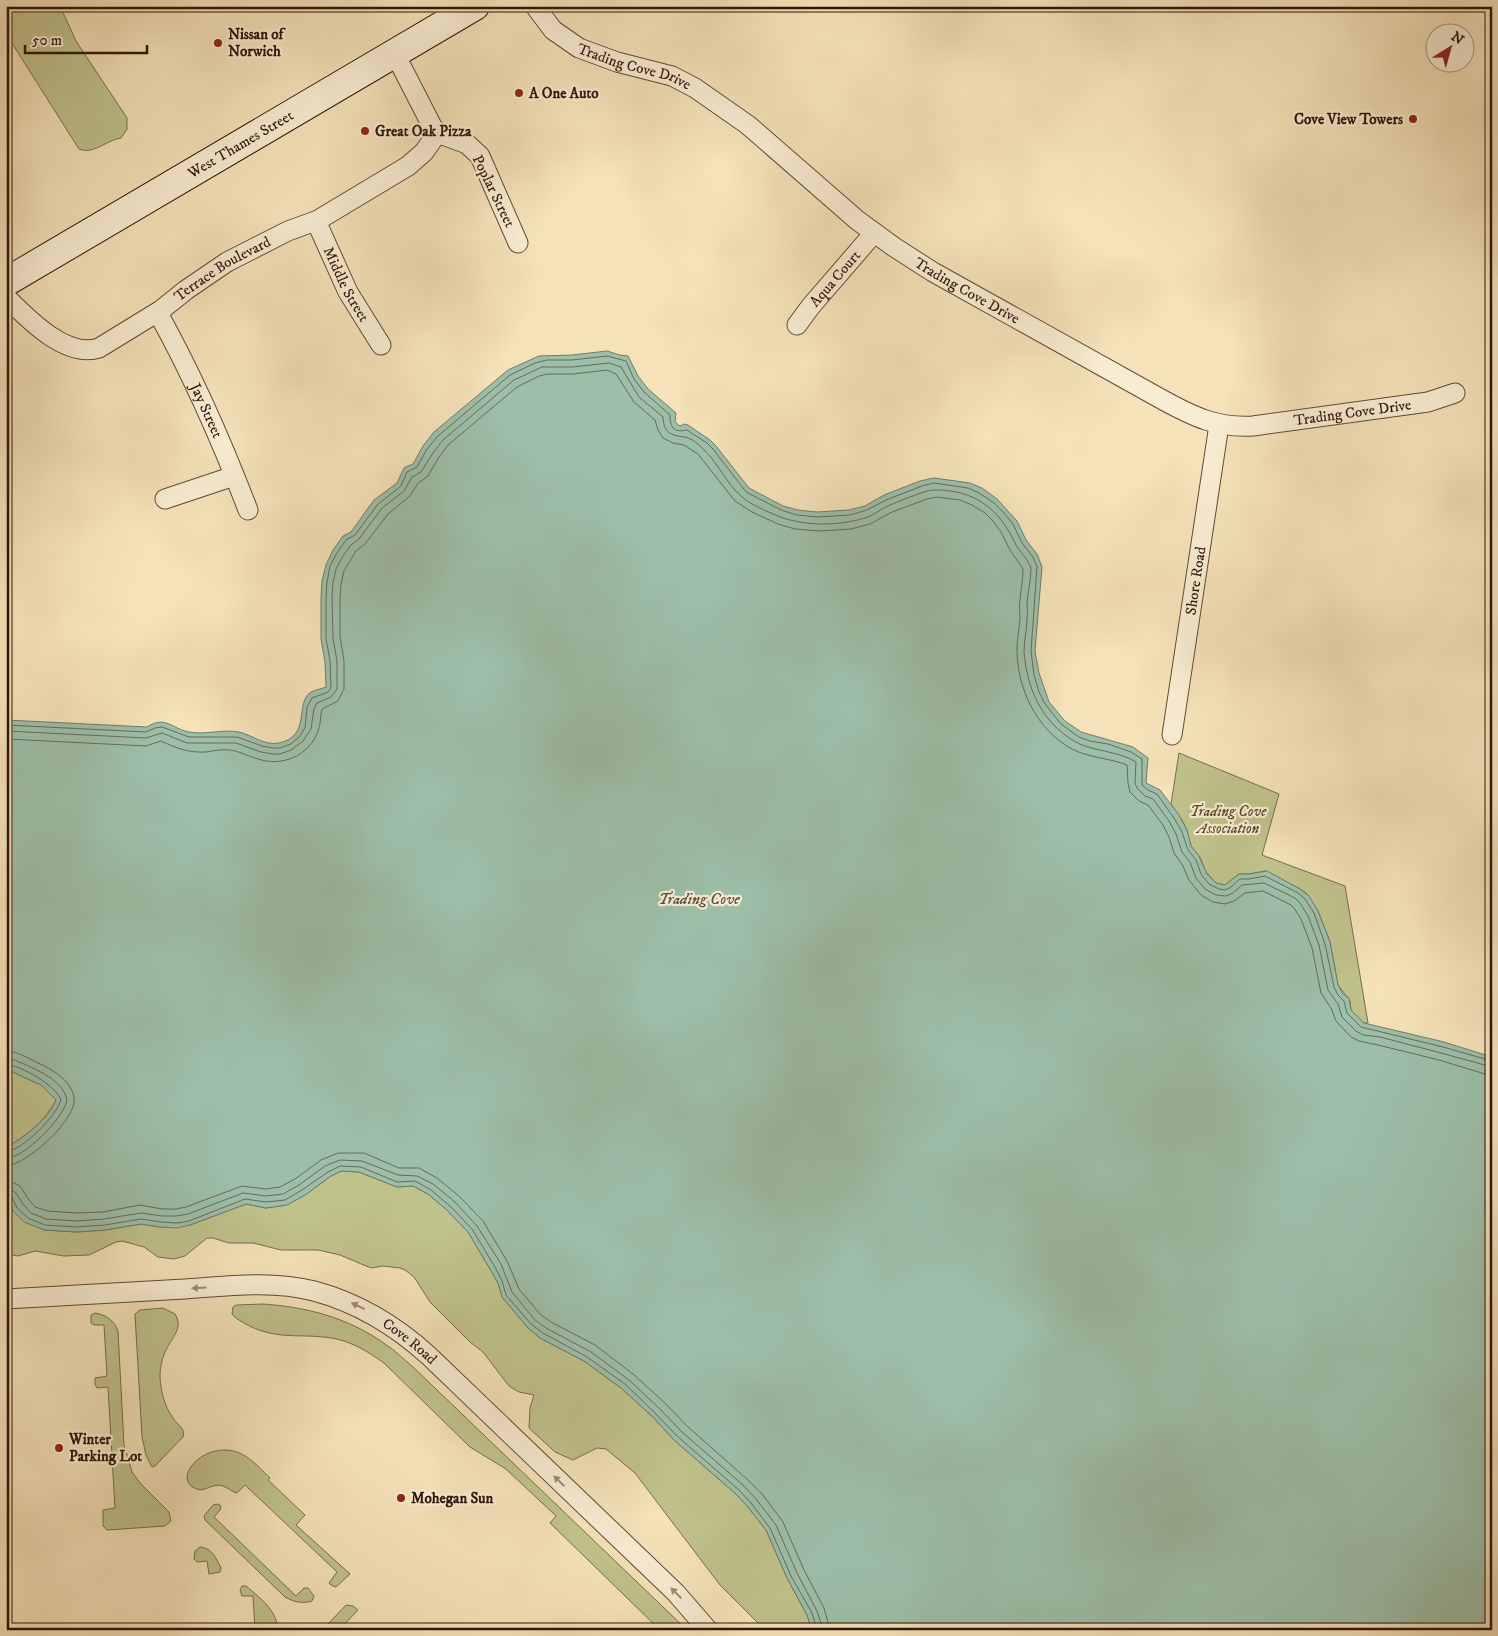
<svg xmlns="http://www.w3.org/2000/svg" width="1498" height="1636" font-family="'IM FELL DW Pica',serif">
	<rect width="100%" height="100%" fill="#f5e2b9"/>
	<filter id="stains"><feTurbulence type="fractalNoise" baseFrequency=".004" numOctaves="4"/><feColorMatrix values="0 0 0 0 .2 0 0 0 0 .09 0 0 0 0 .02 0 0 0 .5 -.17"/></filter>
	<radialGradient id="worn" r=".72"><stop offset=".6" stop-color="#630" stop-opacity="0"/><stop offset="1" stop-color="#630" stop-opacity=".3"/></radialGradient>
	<g fill="#c0c28c" stroke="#786c4b">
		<path d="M6,6H60L76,41L127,118V129L121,138C106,140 94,155 79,149L8,37L6,33Z"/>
		<polygon points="1179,753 1279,794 1262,855 1345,886 1368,1023 1364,1023 1351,1010 1350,1001 1338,985 1330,942 1318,911 1306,893 1300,889 1265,871 1249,874 1239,874 1225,885 1216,883 1205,871 1201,859 1191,846 1187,830 1182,820 1171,804"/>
		<path d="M6,1069L41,1085L56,1100C46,1121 25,1136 6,1148Z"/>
		<polygon points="341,1171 359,1172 397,1187 413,1186 428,1194 447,1210 468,1232 490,1269 498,1283 502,1297 528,1328 540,1338 584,1361 621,1388 653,1417 674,1440 736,1494 747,1506 766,1530 787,1578 807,1615 812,1630 763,1630 761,1626 720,1585 635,1473 606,1449 597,1448 573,1460 555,1452 529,1428 530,1408 534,1395 519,1392 509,1386 483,1352 470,1342 430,1302 414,1277 405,1270 400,1268 383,1266 372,1268 366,1266 340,1255 318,1250 281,1250 253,1243 229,1243 213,1238 207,1238 185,1256 174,1259 158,1257 144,1247 122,1241 116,1242 89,1255 64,1256 35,1251 18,1256 6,1254 6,1196 13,1211 44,1230 77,1232 105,1230 141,1224 160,1227 190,1225 246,1204 266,1208 286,1205 305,1195 331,1176"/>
		<path d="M263,1304C307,1307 349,1318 385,1344C395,1350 403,1359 412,1366L687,1630H660L550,1523L556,1516L506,1469L470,1447L384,1363C367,1351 351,1341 331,1338C299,1333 275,1341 244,1323C239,1320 235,1318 232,1314L233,1307L236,1305Z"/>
		<path d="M163,1308L175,1314C184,1328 172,1337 166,1350C162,1359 160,1367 160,1377C161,1391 164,1406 173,1418C177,1425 186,1428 183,1437L155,1466L152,1467L146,1455L142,1437L135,1314L140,1310Z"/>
		<path d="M95,1313C106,1315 114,1320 118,1331L124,1445L132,1472L141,1484L169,1512L171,1521L165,1526L107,1530L103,1526V1510L115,1508L108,1387L97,1388L95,1384V1378L107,1376L104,1325H94L91,1323V1315Z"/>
		<path d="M222,1450C244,1449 255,1464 270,1478L268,1480L305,1515L296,1525L350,1574L336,1587L331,1585L329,1583L337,1572L245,1485L237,1493C232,1492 230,1489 225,1487C216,1482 209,1489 200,1490C177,1484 189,1464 203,1456C209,1452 215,1451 222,1450Z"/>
		<path d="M218,1504L221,1506L220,1510L214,1517L296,1596L304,1588H308L314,1596L312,1601C302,1604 294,1602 285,1597L205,1520L204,1516L213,1505Z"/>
		<path d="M200,1547C212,1548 216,1558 221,1568L220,1572L209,1574L207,1561L197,1562L194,1559L195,1551Z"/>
		<path d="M242,1586H246C261,1599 276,1609 278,1630H255L253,1596H242L240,1590Z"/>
		<polygon points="346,1605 353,1606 358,1610 339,1630 329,1630 328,1624"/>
	</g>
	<path fill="#9dbfa9" stroke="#717b69" d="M607,351L620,355L628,356L638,376L648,389L676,413L675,422L680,426L684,424L688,425L710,440L716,446L749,488L783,506L798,510L817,512L849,510L865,506L884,495L920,481L934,478L970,483L982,488L997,499L1017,521L1026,540L1037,554L1042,567L1035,651L1039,673L1049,702L1065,721L1081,732L1133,747L1148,758L1146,783L1160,790L1179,815L1187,830L1191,846L1199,856L1207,874L1216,883L1225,885L1239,874H1249L1267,871L1300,889L1309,896L1318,911L1330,942L1338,985L1343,994L1349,998L1351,1010L1364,1023L1444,1042L1492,1057V1630H812L807,1615L787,1578L766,1530L747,1506L736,1494L674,1440L653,1417L621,1388L584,1361L540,1338L528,1328L502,1297L498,1283L490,1269L468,1232L447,1210L428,1194L413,1186L397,1187L359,1172L341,1171L331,1176L305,1195L287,1205L266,1208L246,1204L190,1225L177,1228L160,1227L141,1224L105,1230L77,1232L44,1230L24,1222L13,1211L6,1196V1148C25,1136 47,1121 56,1100L41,1085L6,1069V720L147,727C166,715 172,729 189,732C206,735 222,729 239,732C252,735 265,746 279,743C312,736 294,703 311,692C315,690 321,689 326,687L325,662L321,639V598L322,581L326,565L333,550L343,536L351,532L374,500L397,483L404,468L413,464L423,446L434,432L508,370L539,356L572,355Z"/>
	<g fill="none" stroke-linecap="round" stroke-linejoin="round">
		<g stroke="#666a5a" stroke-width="1">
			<path d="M6,725L146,732L155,728L162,727L189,737H237L262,746L273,748H280L291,744L299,737L305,728L307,707L312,698L328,692L331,688L330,661L326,638V598L327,582L330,566L337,553L346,540L355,535L378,504L401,486L407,472L417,467L427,449L438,436L510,375L535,363L547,360H572L607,356L626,361L634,379L644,392L670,415C670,427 673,433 687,430L707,443L713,449L746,492L781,510L797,515L818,517L850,515L867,510L886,500L922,486L934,483L968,488L979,493L994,503L1003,512L1013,524L1022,543L1033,557L1037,567L1031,651L1034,675L1039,692L1045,704L1061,724L1079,737L1090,741L1108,744L1131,752L1142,759V785L1148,790L1157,794L1174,818L1182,832L1188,850L1196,860L1201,874L1209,884L1219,889L1225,890L1231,887L1240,879H1249L1265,876L1298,893L1305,899L1314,913L1325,944L1334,987L1338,995L1344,1001L1347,1013L1361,1027L1443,1047L1492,1061"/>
			<path d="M6,731L146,738L162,733L187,743H236L261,752L273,754H280L291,750L303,741L311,729L314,709L317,703L331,697L337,689V661L333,638L332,597L333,583L336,569L343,556L351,545L359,539L382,508L404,491L412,477L421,472L433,453L443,440L514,380L542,367H572L609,363L621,367L639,397L663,417C664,433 670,435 684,437C691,437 702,447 706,452C719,465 727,484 741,496C751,505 766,511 778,516C805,527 841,526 868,517C875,514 881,509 888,506C899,501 912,496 924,492C933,489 941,490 950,491C982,495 1002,515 1015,543C1019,552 1028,558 1031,568C1031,580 1028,591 1027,602C1027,607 1028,612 1027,618C1027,629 1024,640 1024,652C1027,689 1042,722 1074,741C1092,752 1117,750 1136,762L1135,783L1137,788L1145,796L1153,799L1169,821L1176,834L1182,852L1190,862L1196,878L1205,889L1216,895L1226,896L1233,893L1242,885L1264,883L1295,898L1300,903L1308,916L1319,945L1328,990L1338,1004L1342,1017L1356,1031L1363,1035L1380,1037L1441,1053L1492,1067"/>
			<path d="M6,739L146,746L161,741C176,748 189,753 206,752C213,751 221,749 229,750C239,751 248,756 258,759C282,767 309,756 318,731C321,724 320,716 322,709L338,701L344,689V661L340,637V598L341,584L344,571L356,551L365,544L388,514L410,496L418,483L428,476L439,457L448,445L517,387L539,376L548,374H573L607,370L616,374L634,402L655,420L658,430L663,438L673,443L684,445L698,454L735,501L752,512L778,524L795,529L819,531L851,529L870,524L892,512L927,499L936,497L960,500L972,505L985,513L993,521L1001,532L1010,550L1023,569C1023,579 1021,589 1020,600C1019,606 1020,612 1020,619C1019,629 1017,639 1017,649C1017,689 1037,730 1072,749C1089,758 1110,758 1127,765L1128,783L1130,792L1139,801L1148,805L1163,825L1169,837L1174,853L1183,866L1189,880L1201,895L1213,902L1225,904L1234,901L1245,893L1263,891L1291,905L1294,908L1301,919L1312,948L1321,993L1331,1008L1336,1021L1351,1037L1359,1041L1378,1045L1439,1060L1485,1074L1492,1075"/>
			<path d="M6,1051C17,1051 28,1058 38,1063C52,1069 70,1080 74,1096C79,1118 27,1165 6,1166"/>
			<path d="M6,1058L12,1059C30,1067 63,1078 67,1100C64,1118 25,1157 6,1159"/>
			<path d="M6,1064C21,1066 56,1085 61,1100C56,1116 23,1150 6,1152"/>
			<polyline points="6,1182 14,1183 20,1186 29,1200 35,1207 48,1211 77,1213 103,1212 140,1205 162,1209 176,1209 186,1207 242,1186 266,1189 280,1187 295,1179 321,1160 338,1153 364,1153 399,1168 419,1168 437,1178 460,1197 483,1221 507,1261 519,1289 540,1314 551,1322 595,1345 633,1374 666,1404 687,1426 748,1480 762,1494 783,1522 804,1570 824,1608 830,1630"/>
			<polyline points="6,1189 11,1190 16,1193 23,1204 31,1213 46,1219 77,1221 104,1219 141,1213 162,1216 176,1216 188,1214 243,1193 266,1196 283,1194 299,1185 325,1166 340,1160 362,1161 398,1175 417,1176 433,1184 455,1202 477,1226 501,1264 512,1292 535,1320 546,1328 591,1352 629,1380 660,1409 682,1432 743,1485 756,1499 776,1525 797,1573 817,1611 823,1630"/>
			<polyline points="6,1196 12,1197 17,1208 28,1218 45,1225 77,1227 105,1225 141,1219 161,1222 177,1223 189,1221 245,1199 266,1202 285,1200 302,1190 328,1172 340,1166 361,1167 397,1182 415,1181 431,1190 451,1207 472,1229 495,1267 502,1281 506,1295 531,1324 543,1333 587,1357 625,1384 656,1414 677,1436 739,1490 751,1503 770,1528 791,1576 812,1613 817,1630"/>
		</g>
		<g stroke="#604836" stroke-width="21">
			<g id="minor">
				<path id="s1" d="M535,6L553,30L579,48L617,62L672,76L695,88L748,125L857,220L894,247L933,272L1163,400C1194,417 1217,428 1253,426L1428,402L1455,393"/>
				<polyline points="395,54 433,128 440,134 467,144 480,156 518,243"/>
				<path id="s2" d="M316,221L348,292L381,345"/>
				<path id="s3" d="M6,297C27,318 66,359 99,348L161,310L186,290L227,262L288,231L318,220L408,166L424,152L438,132"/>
				<path id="s4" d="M158,313C193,376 222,442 248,510"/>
				<path id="s5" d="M797,325L811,306L874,233"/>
				<polyline points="165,499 234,476"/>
				<path id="s6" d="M1172,735L1219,425"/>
				<path id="s7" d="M6,1299C66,1296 126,1292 185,1289C227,1286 273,1280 314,1291C359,1303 395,1325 429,1356L676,1593L708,1630"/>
			</g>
		</g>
		<g stroke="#2f150a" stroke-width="30">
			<g id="secondary">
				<path id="s8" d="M6,282L475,6"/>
			</g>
		</g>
		<use href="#minor" stroke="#f8ecd2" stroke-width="19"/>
		<use href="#secondary" stroke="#f8ecd2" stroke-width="28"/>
	</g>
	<defs><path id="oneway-solid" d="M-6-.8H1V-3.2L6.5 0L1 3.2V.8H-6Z" transform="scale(1.25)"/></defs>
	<g fill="#9e8b78">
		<use href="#oneway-solid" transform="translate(199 1288) rotate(177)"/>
		<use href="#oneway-solid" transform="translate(358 1306) rotate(-155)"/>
		<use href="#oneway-solid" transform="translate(559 1481) rotate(-136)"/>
		<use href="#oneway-solid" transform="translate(676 1593) rotate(-135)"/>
	</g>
	<g fill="#8f2418" stroke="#f8ecd2" stroke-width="2">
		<circle cx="218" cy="43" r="5"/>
		<circle cx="519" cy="93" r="5"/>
		<circle cx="1413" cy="119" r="5"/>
		<circle cx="365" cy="131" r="5"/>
		<circle cx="59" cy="1448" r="5"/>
		<circle cx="401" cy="1498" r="5"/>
	</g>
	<g text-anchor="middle" stroke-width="4.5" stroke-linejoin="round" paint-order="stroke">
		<g font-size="15" font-weight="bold" fill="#2f150a" stroke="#f8ecd2" text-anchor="start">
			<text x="228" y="39">Nissan of<tspan x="228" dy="17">Norwich</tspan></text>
			<text x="529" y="98">A One Auto</text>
			<text x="1403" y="124" text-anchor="end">Cove View Towers</text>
			<text x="375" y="136">Great Oak Pizza</text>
			<text x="69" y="1444">Winter<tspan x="69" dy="17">Parking Lot</tspan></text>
			<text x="411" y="1503">Mohegan Sun</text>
		</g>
		<g font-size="15" fill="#2f150a" stroke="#f8ecd2">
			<text dy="5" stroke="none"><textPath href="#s1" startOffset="120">Trading Cove Drive</textPath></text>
			<text dy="5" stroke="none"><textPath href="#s8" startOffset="272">West Thames Street</textPath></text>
			<text transform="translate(494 191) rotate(64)" y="5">Poplar Street</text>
			<text dy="5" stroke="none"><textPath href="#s3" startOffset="258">Terrace Boulevard</textPath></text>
			<text dy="5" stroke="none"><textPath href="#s5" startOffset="60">Aqua Court</textPath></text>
			<text dy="5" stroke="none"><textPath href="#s2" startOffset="70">Middle Street</textPath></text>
			<text dy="5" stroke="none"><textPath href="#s1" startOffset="525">Trading Cove Drive</textPath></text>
			<text dy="5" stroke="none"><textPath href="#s4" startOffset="109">Jay Street</textPath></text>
			<text dy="5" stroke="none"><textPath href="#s1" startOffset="945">Trading Cove Drive</textPath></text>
			<text dy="5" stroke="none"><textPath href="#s6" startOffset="156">Shore Road</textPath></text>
			<text dy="5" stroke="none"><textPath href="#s7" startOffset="418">Cove Road</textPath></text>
		</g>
		<g font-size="15" font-style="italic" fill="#5a4931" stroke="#f8ecd2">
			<text x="1228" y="816">Trading Cove<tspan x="1228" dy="17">Association</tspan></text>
		</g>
		<g font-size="16" font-style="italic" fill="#565042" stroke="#f8ecd2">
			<text x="699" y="904">Trading Cove</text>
		</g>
	</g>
	<rect width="1498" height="1636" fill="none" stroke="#f5e2b9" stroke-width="25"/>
	<rect x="8" y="8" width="1483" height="1621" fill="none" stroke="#2f150a" stroke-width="2.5"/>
	<rect x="12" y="12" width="1473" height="1611" fill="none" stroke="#2f150a"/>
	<g transform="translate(1450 48) rotate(37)"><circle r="24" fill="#f8ecd2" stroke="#a89682"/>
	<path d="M0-4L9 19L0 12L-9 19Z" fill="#8f2418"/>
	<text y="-8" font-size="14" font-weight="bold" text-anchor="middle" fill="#2f150a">N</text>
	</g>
	<path d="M25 45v8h122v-8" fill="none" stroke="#2f150a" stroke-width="2.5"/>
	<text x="32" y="45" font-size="15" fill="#2f150a" stroke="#f8ecd2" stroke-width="4" paint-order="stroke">50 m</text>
	<rect width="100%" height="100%" filter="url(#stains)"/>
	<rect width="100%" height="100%" fill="url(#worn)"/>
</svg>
